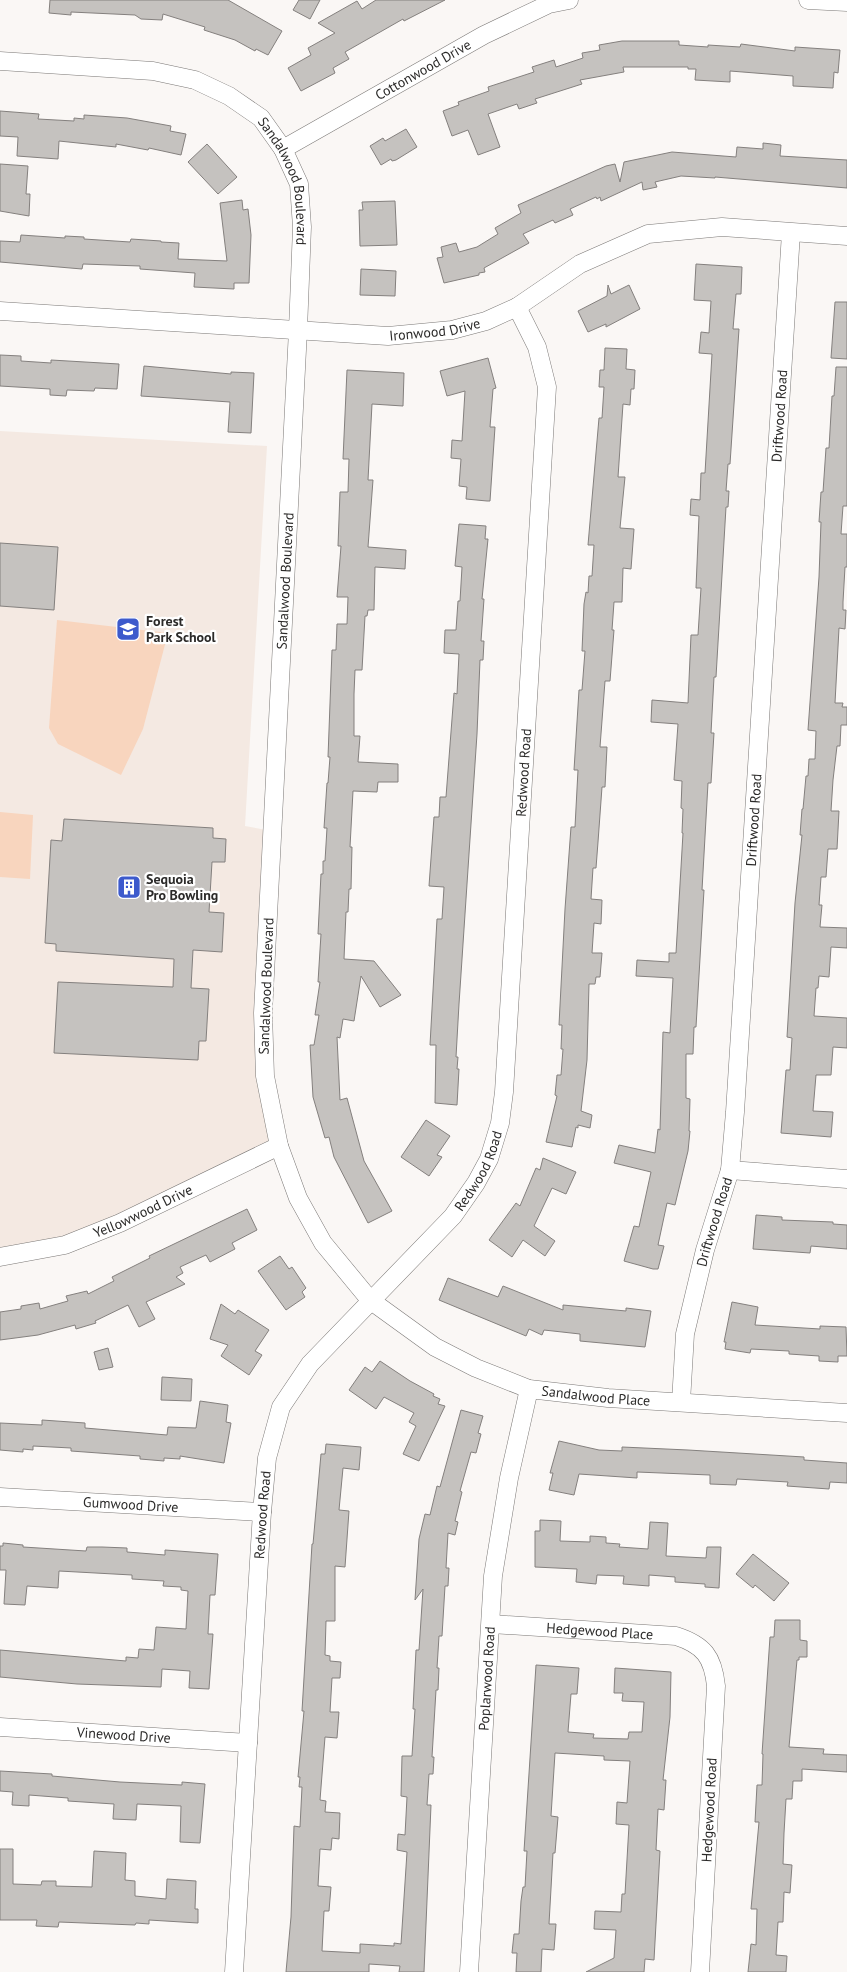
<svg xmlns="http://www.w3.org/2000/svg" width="847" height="1972" font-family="'PT Sans',sans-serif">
	<rect width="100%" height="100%" fill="#faf7f5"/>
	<polygon fill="#f4e9e2" points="0,431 267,446 245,826 272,831 261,1030 278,1143 78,1244 0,1259"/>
	<g fill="#f8d5be">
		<polygon points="57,620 168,633 143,729 121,775 58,744 49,728"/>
		<polygon points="0,812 33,815 30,879 0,877"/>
	</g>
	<g fill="#c5c2bf" stroke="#84807e">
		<polygon points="50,0 228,0 282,31 268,55 256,49 255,51 235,40 204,30 205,27 163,14 162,20 141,19 135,15 71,12 71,15 49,13"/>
		<polygon points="299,0 320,0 310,19 293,10"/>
		<polygon points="376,0 445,0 404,21 403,19 345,52 349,59 333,68 335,73 301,91 288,68 311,55 308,48 335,33 318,23 357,1 362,9"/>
		<polygon points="622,41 679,41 679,45 708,47 708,45 740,47 741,44 795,51 795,47 840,50 838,73 834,72 833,88 793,86 793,76 730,71 730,82 695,80 696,69 688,69 688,67 623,67 624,72 580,80 582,84 535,99 537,103 519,109 517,104 488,114 500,147 478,155 468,130 452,136 443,111 459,105 458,102 489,91 488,87 534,72 532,67 554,60 556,67 583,58 582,53 600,50 599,45"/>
		<polygon points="0,111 39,114 38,119 74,121 74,118 84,119 84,115 127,118 171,126 170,131 186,134 181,155 149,148 148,150 116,144 116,147 59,141 58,159 17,156 18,137 0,136"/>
		<polygon points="406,129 417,147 396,160 392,161 391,159 381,165 370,146 383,138 385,141"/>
		<polygon points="763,143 781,145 780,156 847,160 847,188 715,177 715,178 681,176 655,182 657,187 643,190 642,182 601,201 600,197 597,199 596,197 570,209 573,215 555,223 553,220 523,234 529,243 484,268 485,272 479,273 479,275 444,283 437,258 443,257 441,247 456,243 459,252 477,247 498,234 495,228 521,213 518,205 606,166 615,164 620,182 624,162 672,152 736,157 737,147 763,149"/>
		<polygon points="207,144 237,177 218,194 188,162"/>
		<polygon points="0,164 28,166 26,194 30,194 29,216 0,211"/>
		<polygon points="242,200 243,210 248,209 251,235 249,283 234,283 234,289 194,287 195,273 140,269 140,266 83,264 82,269 0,262 0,241 20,242 21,235 65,238 65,236 84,237 84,239 130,242 131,239 161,241 161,242 179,243 178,259 227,261 220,203"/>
		<polygon points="395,201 397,245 360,246 359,210 363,210 362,202"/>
		<polygon points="696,264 742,267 741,294 736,294 733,329 739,329 730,464 728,464 726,491 729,491 728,507 726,507 716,677 714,677 711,733 714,733 711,783 708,783 702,890 704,890 696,1027 694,1027 693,1054 686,1054 686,1098 690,1099 689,1131 690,1131 688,1151 675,1205 667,1203 658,1245 664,1246 658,1269 653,1269 624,1261 634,1226 639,1227 651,1172 614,1163 619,1145 655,1153 658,1129 660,1130 663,1032 670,1033 673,978 636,976 637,960 669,962 669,953 676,953 683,833 682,833 683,809 681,808 682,781 674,780 678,724 651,722 652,700 688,703 691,635 698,635 701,588 696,588 699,516 690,515 691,499 700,500 701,473 705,473 712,354 699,353 701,332 709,333 711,301 694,300"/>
		<polygon points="361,269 396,271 395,296 360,295"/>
		<polygon points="608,285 611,294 629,285 640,309 606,327 606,324 588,332 578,311 607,296"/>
		<polygon points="835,302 847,302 847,359 831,358"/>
		<polygon points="605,348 627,349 626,369 635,370 634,389 631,389 630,405 623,404 618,477 625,477 620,528 634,529 631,569 623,568 622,602 614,602 612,630 614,630 610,681 605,681 600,747 607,747 605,787 602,787 598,842 596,868 593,868 591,899 602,900 601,924 594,923 592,953 602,953 600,977 596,977 595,984 589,984 587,1060 581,1111 592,1115 590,1128 578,1125 578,1128 576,1127 572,1147 546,1142 557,1096 555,1095 557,1075 561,1075 563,1049 561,1049 562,1025 559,1025 565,909 571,827 575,827 578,770 574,770 579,690 582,690 585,651 582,651 584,604 586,592 588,593 589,576 592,576 594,545 588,545 599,418 602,418 604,387 599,387 600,370 604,370"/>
		<polygon points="0,355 21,356 21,361 51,363 51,360 119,364 117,389 95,388 94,391 67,390 66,396 50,395 50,389 0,386"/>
		<polygon points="488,358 496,388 493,389 490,427 495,427 490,501 487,501 466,499 467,487 459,486 461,459 451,458 452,440 462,441 465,391 447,396 440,371"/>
		<polygon points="144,366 231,374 231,372 254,373 251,433 228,432 230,402 141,396"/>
		<polygon points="836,367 847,367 847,506 843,506 841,534 847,534 847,567 845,567 843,602 843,610 846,610 845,629 839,628 835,703 843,703 842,707 847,707 847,725 841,725 840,746 837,746 833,780 831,811 839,811 837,849 828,849 826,877 821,877 819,905 822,905 820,927 847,928 847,948 831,947 829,977 819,976 818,988 816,988 814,1016 847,1018 847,1048 833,1047 831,1075 816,1075 813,1111 833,1112 831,1137 781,1133 786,1070 790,1070 792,1038 787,1037 795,903 802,835 800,835 802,809 803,809 806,776 808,776 809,759 815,759 816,731 808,730 819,577 821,522 819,522 821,492 823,492 826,448 829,448 832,396 834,396"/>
		<polygon points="347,370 404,373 403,406 372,404 368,480 373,480 368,547 406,550 405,569 375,567 374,610 368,610 367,616 365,616 362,670 355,670 354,694 354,736 360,736 358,762 398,764 398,782 378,782 377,792 353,791 350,847 352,847 351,889 349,889 348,912 346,912 344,959 374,961 401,995 380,1007 361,976 354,1021 343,1019 340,1038 337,1037 340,1100 347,1098 364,1161 392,1211 368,1223 334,1157 329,1137 325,1138 313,1097 310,1045 314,1045 319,1015 315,1015 320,982 318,982 321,934 318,934 321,874 323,874 323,861 325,861 327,828 324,828 327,783 328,783 330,757 328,757 332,650 336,650 337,624 347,624 348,597 337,597 341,546 338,546 340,492 348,492 349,459 343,459"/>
		<polygon points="459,524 486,526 485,539 488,539 482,599 484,599 481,641 484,641 483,660 480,660 477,734 459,1004 456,1057 458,1057 457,1069 459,1069 457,1105 435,1103 436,1045 430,1045 437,919 442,919 444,887 429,886 434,817 439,817 440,797 446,797 454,693 457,694 459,654 444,653 445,630 456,630 458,601 460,601 462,567 455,566"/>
		<polygon points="0,543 58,547 54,610 0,606"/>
		<polygon points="64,819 213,828 213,838 226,839 225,862 212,862 209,912 224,913 222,952 193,950 191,988 209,989 206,1041 199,1041 198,1060 54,1053 58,982 173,987 174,959 56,951 56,944 45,943 51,840 62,841"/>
		<polygon points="426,1120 450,1136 437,1155 442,1157 429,1176 401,1157"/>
		<polygon points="543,1158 576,1172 566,1194 552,1188 534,1226 555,1241 545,1256 523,1240 512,1257 489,1240 516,1203 520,1206 536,1168 540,1170"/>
		<polygon points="247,1209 257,1230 232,1243 235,1249 210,1262 206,1255 180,1267 183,1273 176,1277 185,1284 146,1302 155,1319 139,1327 128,1305 95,1321 96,1323 76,1329 75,1325 38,1335 0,1340 0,1312 21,1309 21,1306 39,1303 40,1309 68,1301 66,1296 87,1291 88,1294 114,1281 112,1277 150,1258 149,1256"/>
		<polygon points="756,1215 782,1217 782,1220 833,1222 833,1224 847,1225 847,1249 811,1246 810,1253 753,1249"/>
		<polygon points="280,1256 289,1269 292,1267 306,1288 302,1292 305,1297 286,1310 258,1271"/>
		<polygon points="448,1278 498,1297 503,1286 563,1310 563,1305 626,1311 626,1308 651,1311 645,1347 580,1341 580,1334 544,1330 542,1335 529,1329 526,1336 439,1300"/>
		<polygon points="732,1302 758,1307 755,1325 820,1329 820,1326 846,1327 847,1356 838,1356 838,1362 819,1361 819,1356 789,1354 789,1351 751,1349 750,1353 725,1349 726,1342 724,1342"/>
		<polygon points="221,1304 235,1314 238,1310 269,1330 255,1351 262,1355 249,1375 221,1356 228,1345 210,1339"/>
		<polygon points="108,1348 113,1367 99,1370 94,1352"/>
		<polygon points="380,1361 410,1381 434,1394 433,1396 440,1399 438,1404 445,1406 419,1461 403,1454 416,1426 409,1422 414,1413 384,1397 376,1409 349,1390 365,1367 372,1372"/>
		<polygon points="162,1377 192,1379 191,1401 161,1400"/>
		<polygon points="200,1401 228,1405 226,1422 231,1423 224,1463 180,1456 180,1459 164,1458 164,1461 140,1459 140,1456 71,1451 71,1448 33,1446 33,1450 23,1449 23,1452 0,1450 0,1423 42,1425 42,1420 85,1423 85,1428 167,1435 168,1427 196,1428"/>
		<polygon points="461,1410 483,1416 478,1433 481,1434 476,1453 471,1452 460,1491 462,1492 455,1521 458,1522 455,1535 448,1533 446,1568 449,1568 448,1586 445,1586 442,1636 439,1636 437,1668 439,1668 438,1690 436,1690 432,1757 434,1757 433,1774 429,1774 427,1805 431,1805 424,1972 399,1972 400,1966 369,1964 369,1972 286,1972 291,1917 294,1826 300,1827 302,1787 299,1787 300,1777 298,1777 304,1711 302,1711 312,1544 313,1544 321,1454 325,1454 326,1444 361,1447 359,1470 343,1468 339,1510 349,1511 345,1567 335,1566 335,1621 326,1621 325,1655 330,1656 330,1661 341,1662 340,1678 332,1678 330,1712 339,1712 337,1738 325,1737 320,1800 326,1801 325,1812 340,1813 339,1839 332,1838 331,1850 320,1849 318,1886 331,1887 329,1911 324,1911 322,1951 360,1953 360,1944 394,1946 394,1943 401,1944 407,1852 397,1850 398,1834 405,1835 407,1797 401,1796 402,1756 412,1756 415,1709 413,1709 416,1650 419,1650 423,1589 415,1600 419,1539 425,1514 430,1515 437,1486 440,1487"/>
		<polygon points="559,1441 599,1450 622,1451 622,1447 688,1450 804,1457 804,1460 847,1463 847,1483 830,1482 829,1489 787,1486 788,1482 737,1479 736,1485 710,1484 710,1475 637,1472 637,1478 579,1474 574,1495 549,1490 553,1473 550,1473"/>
		<polygon points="540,1520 561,1521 560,1541 590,1542 590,1536 606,1537 606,1543 620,1544 619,1547 648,1549 650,1522 668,1523 666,1556 706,1558 707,1547 721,1547 719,1588 705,1587 705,1584 675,1582 675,1577 649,1575 649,1586 623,1584 624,1576 597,1575 596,1584 576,1582 577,1569 535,1567 535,1531 540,1531"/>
		<polygon points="3,1543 23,1545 23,1547 86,1551 87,1547 102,1547 127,1548 127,1552 165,1555 165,1550 218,1554 215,1595 210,1595 208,1634 213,1634 209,1689 189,1688 190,1671 162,1669 161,1687 77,1684 0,1677 0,1650 126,1661 126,1657 138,1658 139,1649 154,1650 156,1627 186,1629 188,1591 181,1590 181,1587 163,1586 164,1581 132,1579 132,1575 59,1571 58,1588 27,1586 25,1605 4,1604 6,1570 0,1570 0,1546 3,1546"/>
		<polygon points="753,1554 789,1583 774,1601 755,1585 753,1588 736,1574"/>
		<polygon points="775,1620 800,1620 800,1640 807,1641 807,1657 799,1657 799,1660 797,1660 789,1747 824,1749 823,1754 847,1755 847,1772 802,1769 802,1781 793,1781 792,1799 786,1799 784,1833 783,1864 792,1865 790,1893 784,1892 783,1922 778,1922 776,1955 787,1956 786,1972 748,1972 751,1944 756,1945 757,1909 751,1909 759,1822 755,1822 757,1785 762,1785 763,1754 762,1754 770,1637 774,1637"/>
		<polygon points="536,1665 579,1668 577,1694 571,1694 568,1732 594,1734 593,1738 628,1739 629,1732 642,1732 644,1702 622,1701 623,1693 614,1693 615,1668 671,1672 670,1717 663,1780 666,1780 664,1810 658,1809 656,1850 660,1851 654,1960 645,1959 644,1972 586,1972 614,1958 616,1930 594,1929 595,1911 621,1912 622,1894 625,1894 629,1825 616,1824 617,1802 627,1803 630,1761 604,1760 604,1756 555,1753 551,1816 558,1817 555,1853 553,1853 549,1924 556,1924 554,1950 542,1949 541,1972 516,1972 517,1953 512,1953 514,1934 519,1934 521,1901 523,1887 525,1887 527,1851 524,1851"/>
		<polygon points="0,1771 52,1774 52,1776 120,1782 182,1785 182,1782 205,1784 200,1843 180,1842 181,1806 137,1804 136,1820 113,1819 114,1804 68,1801 68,1798 29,1795 29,1806 12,1805 13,1792 0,1791"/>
		<polygon points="0,1849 13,1849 13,1884 41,1885 42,1881 56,1881 56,1886 92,1887 94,1851 126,1853 125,1880 135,1881 135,1896 166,1899 167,1879 196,1881 195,1909 198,1909 198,1923 149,1920 149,1924 136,1923 135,1925 59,1922 58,1927 36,1926 37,1920 0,1920"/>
	</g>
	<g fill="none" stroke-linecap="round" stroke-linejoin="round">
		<g stroke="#7b7876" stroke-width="19">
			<g id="street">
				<polyline points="808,0 847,2"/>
				<path id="s1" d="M0,61L153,71L195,80L229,96L261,118L283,149L299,184L302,227L298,330L263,1013L265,1076L279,1146L298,1198L323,1243L370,1300L435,1347L476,1368L529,1389L608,1398L847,1413"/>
				<path id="s2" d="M283,149L484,35L549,4L569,0"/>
				<path id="s3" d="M0,311L388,336L452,330L486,321L517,307L580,264L648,234L722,227L847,236"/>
				<polyline points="730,1170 847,1179"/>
				<path id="s4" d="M0,1257L65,1245L120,1223L279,1146"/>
				<path id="s5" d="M681,1402L685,1334L705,1250L730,1170L735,1112L791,233"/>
				<path id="s6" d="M0,1497L262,1512"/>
				<path id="s7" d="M491,1624L676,1636C704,1645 713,1657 716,1686L700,1972"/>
				<path id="s8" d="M0,1727L248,1743"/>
				<path id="s9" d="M234,1972L262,1512L267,1458L281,1407L310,1364L453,1216L476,1183L489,1159L500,1123L504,1092L547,387L537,347L517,307"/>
				<path id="s10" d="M469,1972L493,1576L509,1478L529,1389"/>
			</g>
		</g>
		<use href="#street" stroke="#fff" stroke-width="18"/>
	</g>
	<defs>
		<g id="school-square" transform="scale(1.25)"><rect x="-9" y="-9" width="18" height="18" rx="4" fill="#3d5acc" stroke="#fff"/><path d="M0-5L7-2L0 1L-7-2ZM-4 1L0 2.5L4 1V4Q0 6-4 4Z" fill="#fff"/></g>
		<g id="building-square" transform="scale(1.25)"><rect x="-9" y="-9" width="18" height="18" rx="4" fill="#3d5acc" stroke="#fff"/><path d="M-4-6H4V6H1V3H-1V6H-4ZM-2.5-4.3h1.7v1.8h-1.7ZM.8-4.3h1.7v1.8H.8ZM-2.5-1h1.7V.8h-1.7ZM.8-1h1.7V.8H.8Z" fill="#fff"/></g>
	</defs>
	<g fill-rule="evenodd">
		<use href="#school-square" x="128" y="629"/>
		<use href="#building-square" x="129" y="887"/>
	</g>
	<g text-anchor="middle" stroke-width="4.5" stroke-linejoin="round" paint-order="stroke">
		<g font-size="14" fill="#2b2a29" stroke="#fff">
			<text dy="5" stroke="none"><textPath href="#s2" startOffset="161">Cottonwood Drive</textPath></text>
			<text dy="5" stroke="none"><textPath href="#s1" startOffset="342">Sandalwood Boulevard</textPath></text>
			<text dy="5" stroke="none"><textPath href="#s3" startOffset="436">Ironwood Drive</textPath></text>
			<text dy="5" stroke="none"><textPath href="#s5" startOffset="994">Driftwood Road</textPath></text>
			<text transform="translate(285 581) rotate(-87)" y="5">Sandalwood Boulevard</text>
			<text dy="5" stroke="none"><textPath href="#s9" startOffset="1282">Redwood Road</textPath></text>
			<text dy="5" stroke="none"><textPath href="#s5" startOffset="589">Driftwood Road</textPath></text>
			<text transform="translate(266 986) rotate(-88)" y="5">Sandalwood Boulevard</text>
			<text dy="5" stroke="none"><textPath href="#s9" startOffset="878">Redwood Road</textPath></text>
			<text dy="5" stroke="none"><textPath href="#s4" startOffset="151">Yellowwood Drive</textPath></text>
			<text dy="5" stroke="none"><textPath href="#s5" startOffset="184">Driftwood Road</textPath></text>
			<text dy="5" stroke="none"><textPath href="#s1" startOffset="1745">Sandalwood Place</textPath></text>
			<text dy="5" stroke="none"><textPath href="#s6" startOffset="131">Gumwood Drive</textPath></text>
			<text dy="5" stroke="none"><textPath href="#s9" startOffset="458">Redwood Road</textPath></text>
			<text dy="5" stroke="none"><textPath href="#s7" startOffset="109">Hedgewood Place</textPath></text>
			<text dy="5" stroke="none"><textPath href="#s10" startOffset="294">Poplarwood Road</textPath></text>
			<text dy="5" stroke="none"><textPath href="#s8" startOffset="124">Vinewood Drive</textPath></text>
			<text transform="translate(709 1810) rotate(-87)" y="5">Hedgewood Road</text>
		</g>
		<g font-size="14" font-weight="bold" fill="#2b2a29" stroke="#fff" text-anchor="start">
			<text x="146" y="626">Forest<tspan x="146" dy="16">Park School</tspan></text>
			<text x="146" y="884">Sequoia<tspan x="146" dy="16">Pro Bowling</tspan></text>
		</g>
	</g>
</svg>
